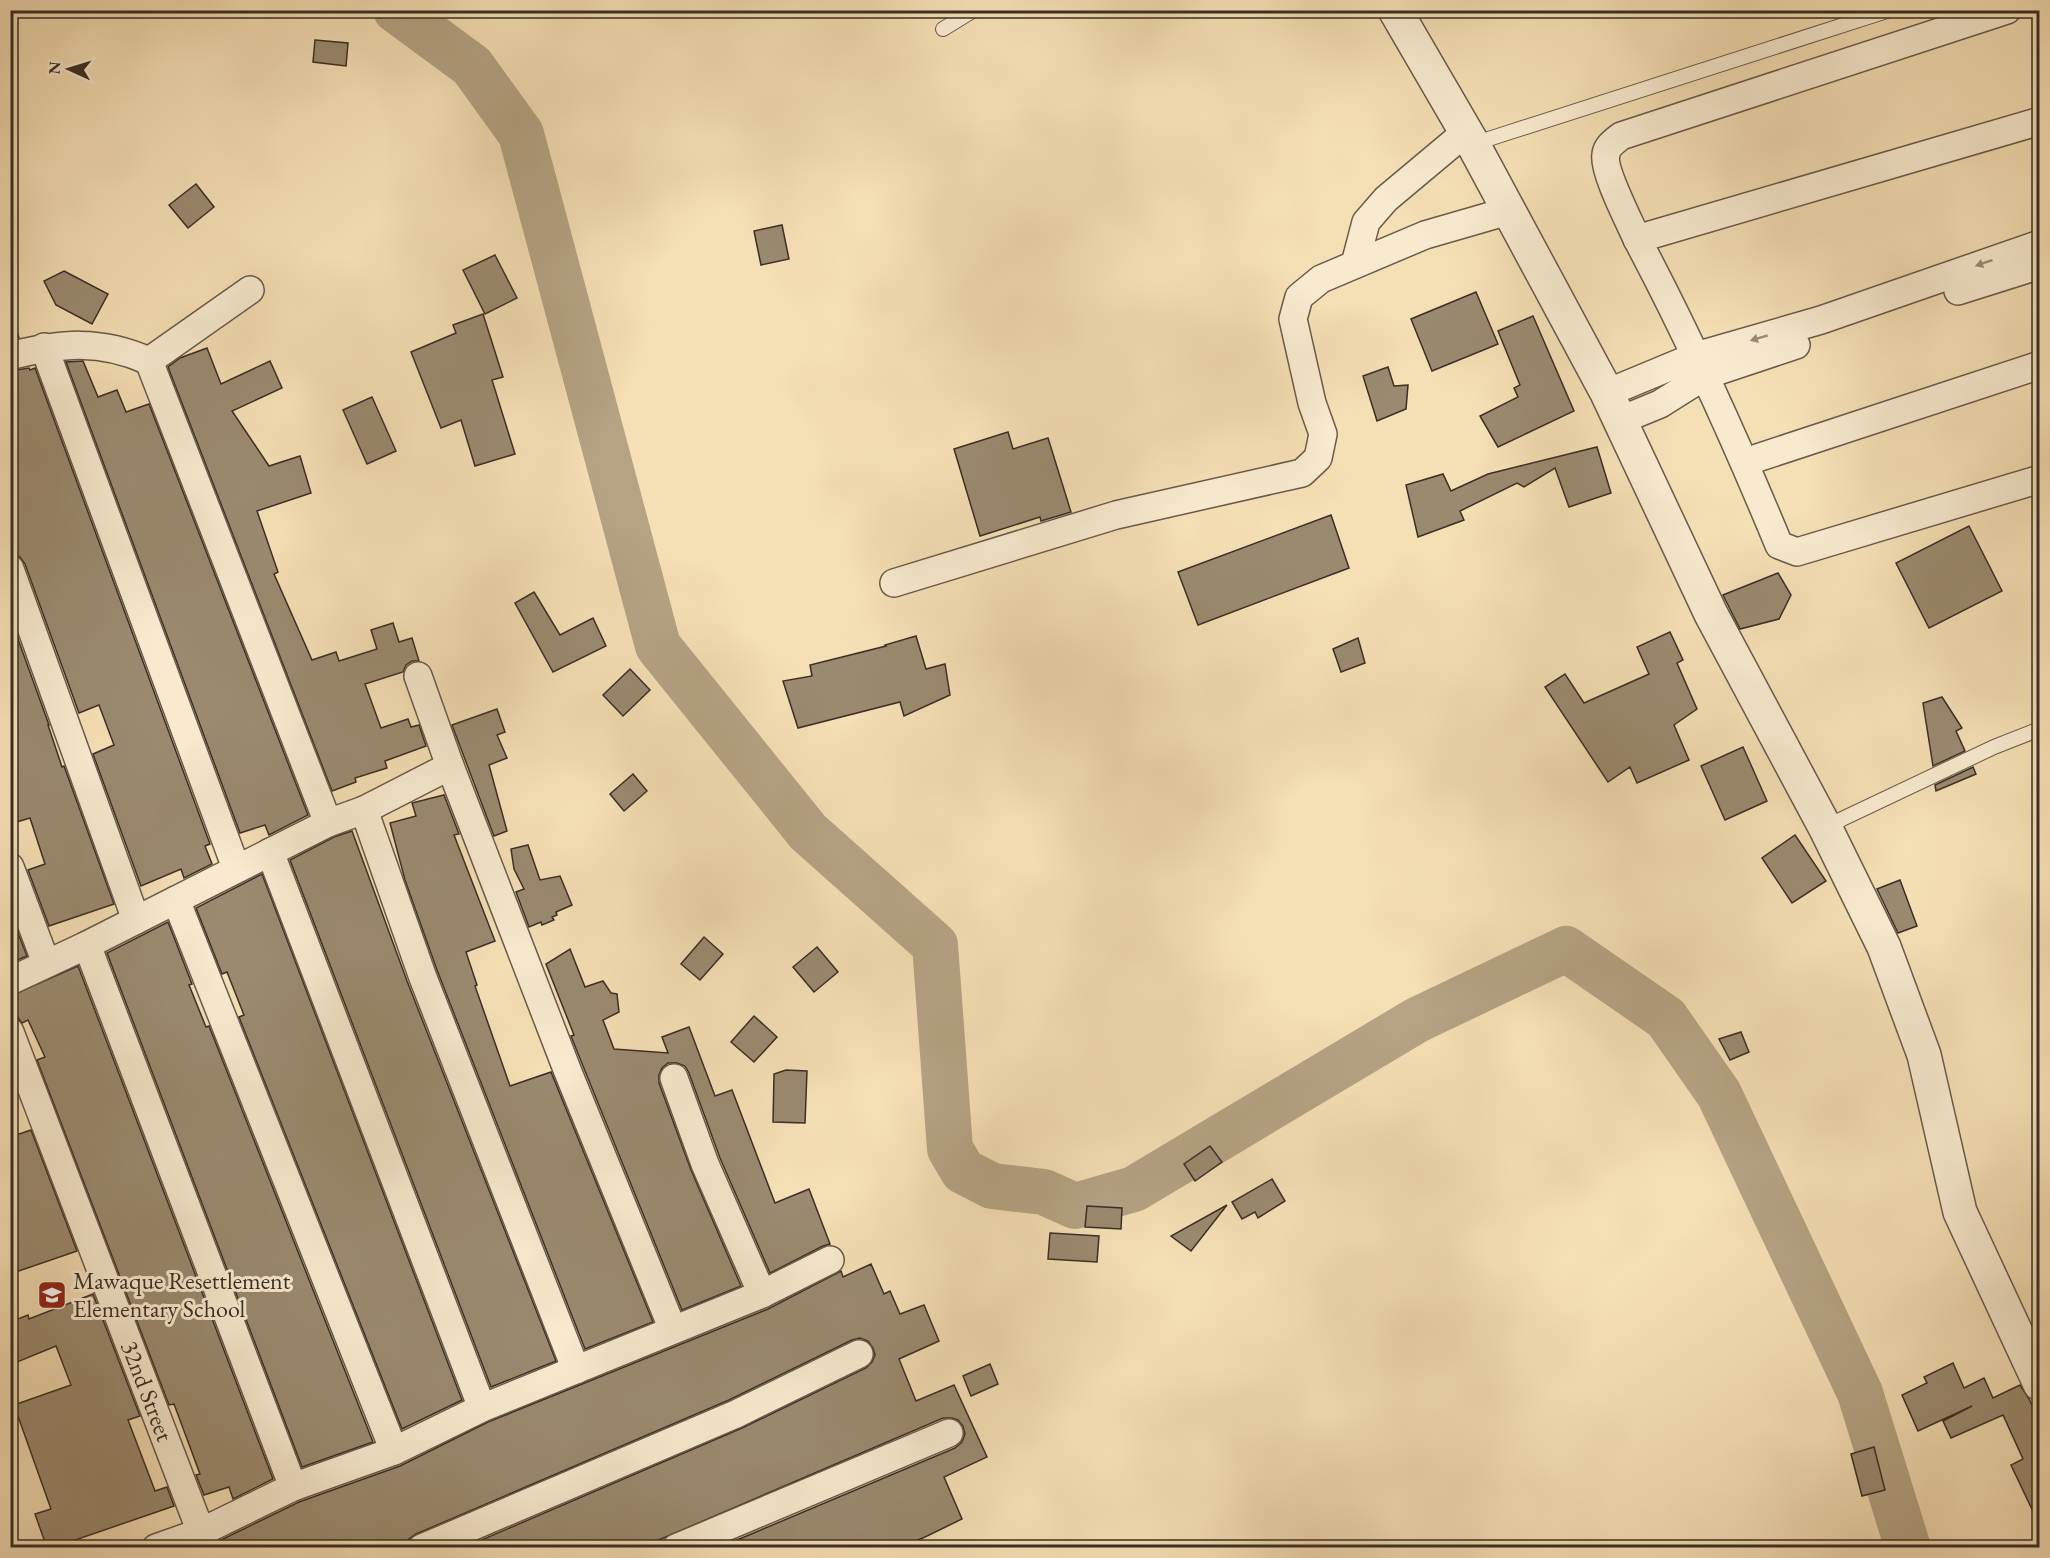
<svg xmlns="http://www.w3.org/2000/svg" width="2050" height="1558" font-family="'EB Garamond',serif">
	<rect width="100%" height="100%" fill="#f5dfb5"/>
	<filter id="stains"><feTurbulence type="fractalNoise" baseFrequency=".00333" numOctaves="4"/><feColorMatrix values="0 0 0 0 .2 0 0 0 0 .09 0 0 0 0 .02 0 0 0 .5 -.17"/></filter>
	<radialGradient id="worn" r=".72"><stop offset=".6" stop-color="#630" stop-opacity="0"/><stop offset="1" stop-color="#630" stop-opacity=".3"/></radialGradient>
	<g fill="none" stroke-linecap="round" stroke-linejoin="round">
		<polyline stroke="#b5a384" stroke-width="46" points="396,10 472,66 521,134 658,646 808,832 935,945 950,1149 963,1171 992,1186 1044,1192 1075,1206 1134,1189 1417,1020 1566,949 1666,1018 1719,1094 1860,1393 1908,1548"/>
	</g>
	<g fill="#9b8a70" stroke="#3a2e26" stroke-width="1.5">
		<polygon points="315,40 348,43 346,66 313,62"/>
		<polygon points="196,184 214,207 188,228 169,205"/>
		<polygon points="782,225 789,259 761,265 754,231"/>
		<polygon points="495,255 517,298 485,314 463,270"/>
		<polygon points="64,271 108,294 92,324 56,305 44,281"/>
		<polygon points="1476,292 1498,344 1432,371 1411,319"/>
		<polygon points="483,314 503,377 492,380 515,454 475,466 461,420 441,428 411,352 456,333 453,325"/>
		<polygon points="1533,316 1574,411 1498,447 1480,416 1518,397 1514,388 1520,385 1498,331"/>
		<polygon points="14,322 19,338 10,340 10,323"/>
		<polygon points="207,348 221,384 270,361 282,388 232,411 269,466 300,456 311,493 257,511 278,572 274,574 312,660 336,652 339,661 377,649 371,630 393,623 399,642 412,638 419,661 412,661 406,665 403,672 365,684 381,728 408,719 411,727 419,725 426,746 385,761 387,768 355,778 356,782 332,791 168,367 180,358"/>
		<polygon points="83,361 98,397 117,390 126,412 149,404 308,815 269,835 265,825 240,833 66,362"/>
		<polygon points="1388,367 1394,386 1408,385 1406,409 1377,421 1363,376"/>
		<polygon points="29,368 30,370 35,368 210,844 205,846 212,864 184,878 181,869 141,886 93,754 114,745 99,705 79,713 25,564 20,557 10,554 10,371"/>
		<polygon points="372,397 396,451 367,464 343,410"/>
		<polygon points="1008,432 1013,449 1048,438 1071,512 1041,521 1040,517 980,536 954,449"/>
		<polygon points="1597,447 1611,493 1569,507 1555,468 1524,487 1517,483 1460,511 1464,520 1418,537 1406,485 1443,474 1451,491 1488,474"/>
		<polygon points="1331,515 1349,568 1198,625 1178,572"/>
		<polygon points="1969,526 2002,591 1929,628 1896,563"/>
		<polygon points="1778,573 1791,595 1779,619 1740,629 1723,595"/>
		<polygon points="534,592 560,635 593,618 606,646 553,672 515,603"/>
		<polygon points="10,617 49,725 48,725 62,767 64,766 114,904 49,926 28,870 45,864 30,818 10,824"/>
		<polygon points="1670,632 1683,660 1677,663 1697,709 1674,725 1689,760 1637,783 1630,767 1608,782 1545,687 1565,674 1584,703 1649,674 1637,647"/>
		<polygon points="916,636 926,669 945,664 950,695 904,716 900,702 798,728 783,681 812,676 810,665 886,646 885,645"/>
		<polygon points="1358,638 1365,663 1341,672 1333,649"/>
		<polygon points="630,669 650,690 623,716 603,695"/>
		<polygon points="1942,697 1962,728 1956,731 1965,751 1933,766 1923,703"/>
		<polygon points="497,709 505,732 497,735 507,758 489,765 507,831 494,836 452,725"/>
		<polygon points="1743,747 1767,801 1725,820 1701,766"/>
		<polygon points="1973,767 1976,774 1936,791 1935,785"/>
		<polygon points="633,774 647,791 624,811 610,794"/>
		<polygon points="444,795 459,834 454,835 495,941 466,952 477,985 475,986 510,1086 551,1072 653,1322 585,1349 437,970 405,880 390,823 416,816 412,803"/>
		<polygon points="352,831 407,981 556,1361 491,1387 290,860 334,837"/>
		<polygon points="1795,835 1826,881 1792,903 1762,858"/>
		<polygon points="528,845 540,880 560,876 572,905 556,912 557,915 552,917 554,920 542,925 541,922 529,927 516,892 524,889 514,869 511,849"/>
		<polygon points="262,874 462,1400 402,1429 239,1017 244,1015 227,972 222,974 196,908"/>
		<polygon points="1900,880 1917,926 1898,933 1877,889"/>
		<polygon points="10,913 27,956 10,963"/>
		<polygon points="168,922 192,984 189,985 206,1027 209,1026 373,1442 302,1467 107,953"/>
		<polygon points="704,937 723,954 700,980 681,964"/>
		<polygon points="817,947 838,972 814,992 793,967"/>
		<polygon points="570,949 585,987 603,981 611,993 617,994 619,1012 603,1020 614,1049 668,1053 662,1037 689,1027 715,1096 732,1090 775,1203 809,1189 830,1244 823,1246 770,1273 720,1158 689,1073 685,1066 677,1063 668,1063 662,1068 659,1075 659,1083 691,1170 741,1286 682,1310 583,1066 571,1036 574,1035 546,964"/>
		<polygon points="78,966 273,1479 233,1499 229,1487 204,1495 196,1475 200,1474 174,1404 169,1405 37,1060 45,1057 28,1020 22,1023 19,1019 10,999 10,996"/>
		<polygon points="754,1016 777,1037 754,1062 731,1042"/>
		<polygon points="1741,1032 1749,1052 1730,1060 1719,1039"/>
		<polygon points="786,1070 807,1071 805,1123 773,1122 774,1074"/>
		<polygon points="31,1130 77,1251 10,1274 10,1137"/>
		<polygon points="1210,1146 1222,1162 1195,1181 1184,1164"/>
		<polygon points="1272,1179 1285,1201 1258,1218 1255,1212 1242,1219 1232,1202"/>
		<polygon points="1227,1205 1191,1251 1171,1236"/>
		<polygon points="1087,1206 1122,1208 1121,1229 1085,1227"/>
		<polygon points="1050,1233 1099,1236 1097,1262 1048,1259"/>
		<polygon points="871,1264 884,1294 890,1291 900,1314 924,1305 939,1341 899,1359 916,1401 954,1385 987,1457 944,1477 962,1519 925,1537 899,1548 718,1548 955,1448 962,1442 965,1434 963,1426 958,1420 952,1418 943,1418 640,1548 463,1548 742,1428 866,1368 872,1362 875,1355 873,1348 868,1341 860,1338 852,1340 729,1400 416,1534 409,1539 406,1548 222,1548 221,1540 299,1502 400,1466 488,1422 768,1309 841,1271 843,1277"/>
		<polygon points="93,1294 140,1416 128,1420 155,1491 167,1487 174,1506 52,1548 47,1548 35,1514 51,1509 14,1405 71,1385 56,1346 10,1365 10,1322 28,1315 29,1319"/>
		<polygon points="1953,1363 1964,1388 1984,1378 1993,1398 2020,1385 2029,1399 2040,1422 2040,1526 2011,1465 2023,1459 2003,1415 1951,1438 1943,1421 1972,1406 1918,1431 1902,1395 1927,1383 1924,1377"/>
		<polygon points="990,1364 998,1384 971,1396 963,1376"/>
		<polygon points="1874,1447 1885,1490 1862,1496 1851,1454"/>
	</g>
	<g fill="none" stroke-linecap="round" stroke-linejoin="round">
		<g stroke="#695a4a" stroke-width="16">
			<g id="service">
				<polyline points="943,29 974,10"/>
				<polyline points="1473,144 1890,10"/>
				<polyline points="1826,829 1842,819 1994,747 2040,729"/>
			</g>
		</g>
		<g stroke="#695a4a" stroke-width="30">
			<g id="minor">
				<path d="M2040,121L1637,239C1690,339 1736,441 1779,545L1797,552L2040,479"/>
				<path d="M1637,239C1630,223 1602,169 1606,154C1607,146 1615,141 1621,136L2007,10"/>
				<polyline points="1355,264 1366,222 1386,199 1466,132"/>
				<polyline points="1958,291 2040,265"/>
				<polyline points="44,347 236,868"/>
				<path d="M10,356C61,343 100,339 149,361L328,823"/>
				<polyline points="149,361 250,290"/>
				<polyline points="1607,393 1696,356 1821,320 2040,244"/>
				<polyline points="1621,420 1660,404 1706,375 1796,345"/>
				<polyline points="1745,462 2040,365"/>
				<polyline points="10,569 136,920"/>
				<polyline points="894,583 1116,515 1302,473 1318,458 1323,434 1312,403 1293,319 1299,297 1321,279 1425,235 1508,211"/>
				<polyline points="450,766 568,1072 673,1330"/>
				<polyline points="364,810 422,975 576,1370"/>
				<polyline points="270,852 482,1408"/>
				<polyline points="10,867 46,963"/>
				<polyline points="176,900 394,1451"/>
				<polyline points="87,945 293,1487"/>
				<polyline points="10,981 87,945 328,823 364,810 450,766 418,676"/>
				<polyline points="10,1032 207,1548"/>
				<polyline points="674,1078 705,1164 762,1294"/>
				<polyline points="156,1548 201,1532 293,1487 394,1451 482,1408 762,1294 830,1260"/>
				<polyline points="422,1548 736,1414 859,1354"/>
				<polyline points="676,1548 949,1433"/>
			</g>
		</g>
		<g stroke="#695a4a" stroke-width="36">
			<polyline id="tertiary" points="1395,10 1473,144 1607,393 1711,614 1826,829 1884,947 1924,1055 1960,1212 2040,1384"/>
		</g>
		<use href="#service" stroke="#f8eacf" stroke-width="14"/>
		<use href="#minor" stroke="#f8eacf" stroke-width="27"/>
		<use href="#tertiary" stroke="#f8eacf" stroke-width="33"/>
	</g>
	<defs><path id="oneway-solid" d="M-6-.8H1V-3.2L6.5 0L1 3.2V.8H-6Z" transform="scale(1.5)"/></defs>
	<g fill="#998c7a">
		<use href="#oneway-solid" transform="translate(1984 263) rotate(161)"/>
		<use href="#oneway-solid" transform="translate(1759 338) rotate(164)"/>
	</g>
	<defs>
		<g id="school-square" transform="scale(1.5)"><rect x="-9" y="-9" width="18" height="18" rx="4" fill="#8f2418" stroke="#f8eacf"/><path d="M0-5L7-2L0 1L-7-2ZM-4 1L0 2.5L4 1V4Q0 6-4 4Z" fill="#fff"/></g>
	</defs>
	<g fill-rule="evenodd">
		<use href="#school-square" x="52" y="1295"/>
	</g>
	<g text-anchor="middle" stroke-width="6" stroke-linejoin="round" paint-order="stroke">
		<g font-size="24" fill="#3a2e26" stroke="#f8eacf" text-anchor="start">
			<text x="73" y="1289">Mawaque Resettlement<tspan x="73" dy="28">Elementary School</tspan></text>
		</g>
		<g font-size="24" fill="#3a2e26" stroke="#f8eacf">
			<text transform="translate(147 1391) rotate(69)" y="8">32nd Street</text>
		</g>
	</g>
	<rect width="2050" height="1558" fill="none" stroke="#f5dfb5" stroke-width="36"/>
	<rect x="12" y="12" width="2026" height="1534" fill="none" stroke="#3a2e26" stroke-width="3"/>
	<rect x="18" y="18" width="2014" height="1522" fill="none" stroke="#3a2e26" stroke-width="1.5"/>
	<g transform="translate(69 69) rotate(274)" stroke="#f8eacf" stroke-width="4.5" paint-order="stroke">
	<path d="M0-4.5L10 22L0 15L-10 22Z" fill="#3a2e26"/>
	<text y="-9" font-size="16" font-weight="bold" text-anchor="middle" fill="#3a2e26">N</text>
	</g>
	<rect width="100%" height="100%" filter="url(#stains)"/>
	<rect width="100%" height="100%" fill="url(#worn)"/>
</svg>
